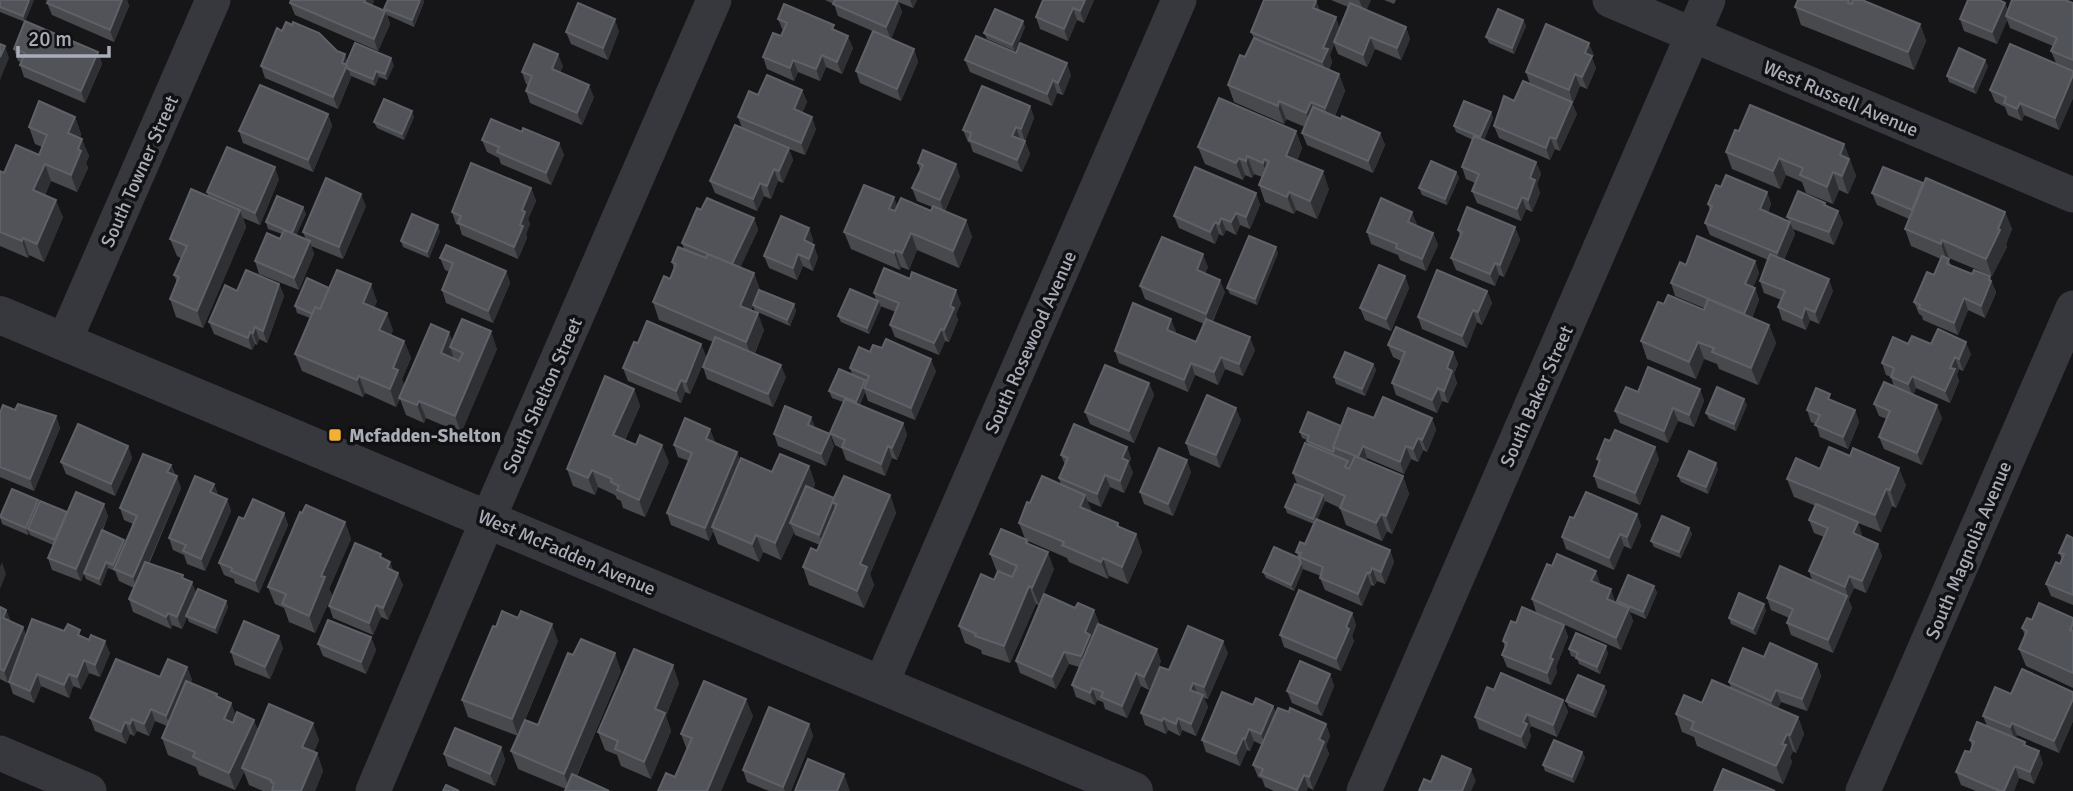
<svg xmlns="http://www.w3.org/2000/svg" width="2073" height="791" font-family="Signika,sans-serif">
	<rect width="100%" height="100%" fill="#161618"/>
	<g fill="none" stroke-linecap="round" stroke-linejoin="round">
		<g stroke="#37383d" stroke-width="35">
			<polyline points="1610,0 2073,195"/>
			<polyline points="64,342 213,0"/>
			<polyline points="881,684 1179,0"/>
			<polyline points="0,753 89,791"/>
			<polyline points="373,791 488,519 714,0"/>
			<polyline points="1364,791 1708,0"/>
			<polyline points="1863,791 2073,308"/>
		</g>
		<polyline stroke="#37383d" stroke-width="38" points="0,315 1134,791"/>
	</g>
	<g fill="#47494d">
		<polygon points="0,0 34,0 25,21 98,52 102,64 85,103 24,77 20,65 21,62 18,61 14,49 25,22 0,12"/>
		<polygon points="45,0 127,0 129,6 114,42 52,15 47,3 48,1"/>
		<polygon points="291,0 374,0 372,6 385,11 384,9 388,0 424,0 424,2 414,27 387,15 390,24 378,51 295,15 290,3"/>
		<polygon points="825,0 917,0 913,8 898,2 902,12 891,39 838,16 834,4"/>
		<polygon points="1094,0 1084,23 1077,20 1068,41 1040,29 1036,17"/>
		<polygon points="1331,0 1371,0 1366,10 1406,27 1410,39 1401,60 1375,49 1367,67 1338,54 1334,44 1330,55 1332,62 1329,70 1339,74 1345,91 1335,116 1380,133 1385,145 1373,173 1307,145 1302,133 1305,127 1286,119 1284,124 1234,102 1228,85 1245,57 1254,38 1251,32 1316,1 1320,11 1340,28 1348,7"/>
		<polygon points="1384,0 1396,0 1394,4"/>
		<polygon points="1797,0 1863,0 1920,24 1926,41 1914,70 1801,25 1795,7"/>
		<polygon points="2005,3 2008,11 2073,3 2073,71 2056,63 2051,51 2053,46 2010,28 2007,20 1997,44 1964,31 1960,19"/>
		<polygon points="778,19 836,31 853,48 842,74 826,67 820,81 798,72 794,81 767,69 763,57 781,36 783,31"/>
		<polygon points="1523,20 1526,26 1514,54 1489,43 1486,37"/>
		<polygon points="1025,27 1015,51 987,39 984,33"/>
		<polygon points="619,31 608,60 571,44 566,32"/>
		<polygon points="914,49 918,62 901,101 860,83 856,71"/>
		<polygon points="1016,53 1071,75 1063,95 1057,93 1052,106 970,72 965,60"/>
		<polygon points="1594,55 1592,58 1596,68 1587,89 1580,86 1573,103 1530,84 1526,72"/>
		<polygon points="347,61 394,65 387,80 379,77 375,86 351,76 351,77 338,109 265,78 261,66"/>
		<polygon points="563,66 560,72 594,97 582,125 530,103 526,91 528,85 526,84 522,72"/>
		<polygon points="1988,66 1976,94 1949,82 1947,76"/>
		<polygon points="2073,71 2073,98 2059,130 2024,115 2022,121 2008,115 2005,107 1995,102 1990,90"/>
		<polygon points="802,90 807,102 802,113 816,129 805,155 789,149 793,160 783,183 778,181 771,199 764,196 757,211 715,193 710,181 742,128 738,117 758,95"/>
		<polygon points="1514,101 1577,114 1560,151 1555,149 1550,160 1499,138 1494,126"/>
		<polygon points="1030,106 1034,118 1025,141 1020,139 1025,141 1030,154 1022,172 973,152 970,143 968,142 963,130"/>
		<polygon points="1491,112 1493,118 1484,140 1536,162 1541,174 1537,184 1540,193 1532,212 1526,209 1521,221 1477,203 1472,191 1475,183 1466,179 1462,167 1473,140 1456,132 1454,126"/>
		<polygon points="328,114 332,126 313,172 243,143 239,131"/>
		<polygon points="75,117 81,134 80,138 89,156 86,163 88,168 77,192 51,181 45,195 63,217 44,262 29,255 28,258 0,246 0,171 4,173 39,155 42,147 35,144 29,127"/>
		<polygon points="414,117 404,140 377,128 374,122"/>
		<polygon points="1296,131 1302,148 1297,161 1329,189 1317,219 1296,210 1294,214 1265,202 1259,185 1262,177 1254,174 1252,178 1245,175 1243,180 1205,164 1198,147"/>
		<polygon points="1739,131 1844,144 1856,176 1848,194 1839,190 1833,204 1806,193 1802,182 1786,175 1780,189 1732,169 1726,152"/>
		<polygon points="522,132 559,143 564,155 551,185 501,164 499,158 487,152 482,140"/>
		<polygon points="918,163 960,176 945,211 966,220 972,237 959,268 917,250 909,270 901,267 900,270 851,249 844,232 897,206 931,211 932,207 917,201 912,188 920,170"/>
		<polygon points="1456,172 1459,178 1447,205 1422,195 1419,188"/>
		<polygon points="279,179 260,225 243,218 246,227 203,328 176,317 170,299 177,282 174,275 182,259 177,256 170,239 208,196 207,192"/>
		<polygon points="1923,183 2005,212 2012,229 2006,244 2007,247 1992,276 1949,258 1948,259 1951,265 1995,289 1996,293 1985,318 1968,310 1958,335 1923,320 1922,316 1919,314 1914,302 1934,275 1941,259 1911,246 1905,229 1909,219 1877,205 1872,193"/>
		<polygon points="1721,187 1767,192 1771,204 1768,212 1789,221 1787,217 1825,203 1827,206 1838,211 1843,223 1834,245 1793,229 1795,234 1784,260 1833,291 1819,324 1810,320 1806,330 1782,320 1778,307 1781,300 1764,293 1760,281 1768,260 1710,235 1705,223 1710,211 1708,204"/>
		<polygon points="531,188 536,201 528,219 530,224 526,234 527,238 518,259 462,235 459,225 456,224 452,212"/>
		<polygon points="1256,193 1260,205 1250,229 1240,225 1236,235 1226,230 1223,236 1219,234 1215,244 1179,228 1174,216"/>
		<polygon points="366,206 343,259 311,246 314,254 299,290 259,274 255,261 280,239 282,234 268,229 266,222 303,207 306,214 296,235 306,240 303,232"/>
		<polygon points="701,210 754,218 758,230 740,267 754,273 760,290 794,304 796,311 790,326 755,311 753,306 751,311 764,330 755,353 786,377 773,407 707,379 703,367 713,342 659,320 653,302 670,279 674,269 672,262 684,249 682,243"/>
		<polygon points="1417,224 1416,226 1433,233 1438,245 1426,271 1400,260 1398,255 1371,244 1367,232"/>
		<polygon points="1515,227 1520,240 1504,277 1499,275 1495,286 1456,270 1451,258 1460,236 1458,230"/>
		<polygon points="809,228 813,240 812,244 818,257 813,271 803,266 797,280 769,268 764,256"/>
		<polygon points="440,231 429,258 403,247 401,241"/>
		<polygon points="1278,253 1257,305 1230,294 1227,288"/>
		<polygon points="440,258 506,271 510,283 493,323 446,303 442,290 450,272 445,270"/>
		<polygon points="1755,261 1759,273 1753,287 1755,288 1759,300 1752,318 1769,325 1776,343 1758,385 1719,369 1717,364 1704,359 1696,379 1647,359 1641,341 1664,304 1704,310 1704,308 1675,296 1671,283 1686,265"/>
		<polygon points="1208,267 1205,273 1225,292 1213,321 1255,350 1243,376 1225,369 1218,385 1195,375 1188,392 1119,363 1115,351 1176,331 1175,333 1196,342 1204,324 1145,299 1140,286"/>
		<polygon points="1405,276 1409,288 1391,331 1365,320 1360,308"/>
		<polygon points="279,284 284,296 267,343 259,339 257,345 255,344 252,350 214,334 209,322 237,291"/>
		<polygon points="329,288 377,301 374,308 393,330 391,335 404,341 411,358 402,379 404,386 452,340 497,349 461,433 426,418 424,423 406,415 400,399 396,407 365,393 363,397 302,371 295,354 310,318 297,313 295,306"/>
		<polygon points="1487,291 1492,303 1482,325 1477,322 1467,348 1422,329 1418,317"/>
		<polygon points="874,293 961,303 956,314 958,320 949,342 945,341 939,355 895,337 890,325 896,312 880,306 881,307 869,334 841,322 838,316 876,300"/>
		<polygon points="638,343 701,344 706,357 690,394 685,392 681,403 628,381 623,368"/>
		<polygon points="1931,344 1971,354 1963,371 1959,369 1957,375 1959,381 1950,403 1916,388 1913,395 1942,418 1922,465 1884,449 1879,437 1887,419 1879,416 1874,404 1894,387 1891,377 1886,375 1882,363"/>
		<polygon points="1388,345 1453,352 1458,364 1454,374 1457,383 1448,403 1442,401 1437,413 1396,395 1392,383 1401,361 1393,357"/>
		<polygon points="870,352 936,371 915,420 868,401 865,392 860,405 903,423 907,435 897,460 892,458 885,476 846,460 842,449 835,445 830,433 843,402 832,398 829,391 852,374 850,368"/>
		<polygon points="1373,364 1376,370 1365,396 1336,384 1334,377"/>
		<polygon points="1149,383 1154,395 1134,443 1090,424 1085,412"/>
		<polygon points="634,389 640,406 625,440 669,462 645,517 623,508 621,501 617,499 615,495 598,487 595,495 573,486 567,469"/>
		<polygon points="1700,389 1704,401 1694,427 1678,421 1668,443 1620,423 1615,411 1638,392"/>
		<polygon points="1832,401 1855,410 1859,422 1848,449 1820,437 1816,424 1811,422 1807,410"/>
		<polygon points="1747,405 1736,431 1709,419 1706,413"/>
		<polygon points="15,410 56,416 60,428 34,491 0,477 0,413"/>
		<polygon points="1374,418 1432,418 1436,430 1427,452 1423,450 1418,462 1411,459 1404,474 1367,458 1366,461 1403,476 1409,494 1392,534 1387,531 1382,541 1346,525 1340,508 1325,501 1317,520 1390,550 1394,562 1385,584 1377,581 1374,586 1371,585 1362,606 1325,590 1320,578 1321,576 1303,569 1294,591 1266,578 1263,572 1298,557 1296,552 1305,544 1314,524 1287,513 1285,507 1297,484 1293,473 1308,444 1307,440 1302,438 1300,432 1341,426"/>
		<polygon points="1241,420 1220,468 1190,455 1186,443"/>
		<polygon points="815,428 834,446 826,466 778,446 774,434"/>
		<polygon points="715,441 714,442 737,452 740,461 772,472 809,466 815,484 813,489 834,498 890,495 896,513 870,574 874,585 864,608 809,585 803,567 817,551 820,545 795,535 794,532 781,560 763,552 759,562 718,544 713,531 709,541 671,525 667,513 689,461 678,457 674,445"/>
		<polygon points="128,446 132,458 115,496 66,474 61,462"/>
		<polygon points="1127,447 1131,459 1129,463 1133,473 1124,493 1110,487 1101,507 1087,501 1092,512 1118,523 1120,528 1136,534 1142,552 1128,584 1109,576 1108,579 1069,562 1067,558 1028,541 1029,544 1054,569 1039,605 1036,604 1010,663 982,654 981,650 965,643 959,626 994,580 997,572 990,554 1025,539 1019,523 1030,503 1061,485 1059,478 1065,465 1061,455"/>
		<polygon points="1597,459 1659,459 1640,505 1598,488 1594,476 1599,464"/>
		<polygon points="171,465 181,488 149,564 185,579 196,593 226,601 228,607 217,634 189,622 187,617 182,629 172,625 171,629 133,612 129,599 134,588 119,581 115,571 108,568 101,586 86,579 84,574 81,581 52,570 48,558 53,545 30,535 29,532 28,535 2,524 0,517 39,503 67,512 108,516 103,530 125,544 133,524 124,520 120,508"/>
		<polygon points="1718,469 1708,494 1681,482 1678,476"/>
		<polygon points="1820,469 1906,485 1896,508 1892,506 1881,532 1858,523 1862,535 1861,537 1882,556 1866,593 1854,588 1849,599 1848,598 1852,608 1833,653 1791,635 1787,623 1789,618 1771,610 1767,598 1812,580 1809,571 1824,537 1814,533 1809,520 1816,506 1794,497 1787,479"/>
		<polygon points="1191,472 1173,516 1144,504 1140,492"/>
		<polygon points="214,484 218,495 227,499 231,511 205,571 187,564 184,555 173,550 169,538"/>
		<polygon points="284,513 288,525 259,593 235,583 234,579 224,575 219,563 244,519"/>
		<polygon points="1637,514 1641,526 1631,549 1624,546 1614,570 1566,549 1562,537 1574,518"/>
		<polygon points="345,522 351,539 329,589 332,595 315,633 289,622 284,608 275,604 268,587"/>
		<polygon points="1689,528 1692,534 1681,558 1654,547 1651,541"/>
		<polygon points="2073,538 2073,605 2051,596 2046,584 2060,564 2062,559 2059,553"/>
		<polygon points="383,559 393,571 403,585 388,620 381,617 373,635 333,618 329,606"/>
		<polygon points="1600,583 1599,584 1615,601 1615,602 1618,604 1617,601 1654,586 1657,593 1646,619 1630,612 1633,621 1621,650 1536,612 1532,599"/>
		<polygon points="0,607 6,610 11,622 23,627 26,636 83,638 110,653 100,677 89,673 81,689 73,686 69,698 41,686 34,703 13,694 9,682 12,674 8,683 0,679"/>
		<polygon points="1766,610 1756,635 1731,624 1729,618"/>
		<polygon points="1352,613 1356,625 1352,636 1354,641 1341,671 1284,647 1280,635"/>
		<polygon points="2073,618 2073,688 2026,666 2019,649 2025,636 2022,628 2032,620"/>
		<polygon points="1099,622 1097,627 1161,661 1149,690 1141,686 1127,718 1105,709 1103,702 1097,700 1095,705 1076,697 1072,685 1079,667 1069,664 1056,689 1020,673 1016,661"/>
		<polygon points="1516,623 1564,625 1568,637 1556,667 1557,672 1551,685 1507,667 1502,655 1505,648 1503,641"/>
		<polygon points="371,637 376,650 366,674 323,656 318,644"/>
		<polygon points="558,641 525,720 538,725 621,671 577,776 566,789 518,769 511,751 518,736 468,717 462,700"/>
		<polygon points="283,648 270,679 235,665 231,652"/>
		<polygon points="1569,649 1608,653 1600,674 1579,664 1577,658 1571,656"/>
		<polygon points="1228,653 1208,699 1204,698 1208,707 1196,736 1182,730 1180,736 1168,730 1166,734 1145,725 1141,713 1169,670"/>
		<polygon points="1764,657 1817,664 1821,676 1807,711 1781,702 1778,708 1798,717 1804,734 1796,753 1793,751 1790,757 1792,762 1783,784 1697,746 1694,737 1682,732 1676,714 1702,703 1731,688 1729,682"/>
		<polygon points="187,667 192,680 190,682 217,694 218,697 236,715 258,730 319,740 314,752 317,753 323,771 315,791 263,791 249,785 244,772 235,790 199,775 196,767 168,755 162,738 167,726 155,721 149,736 137,731 134,736 130,734 126,744 95,731 90,718 160,677"/>
		<polygon points="1330,674 1334,686 1322,716 1292,703 1287,691"/>
		<polygon points="679,683 666,716 671,731 651,779 621,766 617,755 605,750 598,732"/>
		<polygon points="1604,686 1607,692 1596,718 1569,707 1566,701"/>
		<polygon points="1494,690 1563,700 1568,712 1557,737 1531,726 1529,730 1531,736 1526,749 1479,729 1475,717"/>
		<polygon points="2073,692 2073,721 2059,753 2017,735 2015,738 2025,742 2026,746 2043,763 2034,784 2019,778 2014,791 1976,791 1961,785 1956,772 1970,752 1972,747 1970,740 1987,726 1983,716 2011,694"/>
		<polygon points="1253,705 1273,706 1276,713 1289,712 1326,724 1330,736 1326,746 1329,754 1313,790 1308,787 1306,791 1274,791 1265,787 1262,779 1258,777 1253,765 1262,745 1254,741 1250,751 1247,750 1240,766 1206,752 1202,740"/>
		<polygon points="753,716 721,791 658,791 675,777 687,750 681,734"/>
		<polygon points="809,724 813,736 791,791 769,791 747,782 743,770"/>
		<polygon points="501,747 505,760 495,786 448,766 444,754"/>
		<polygon points="1582,752 1585,758 1574,783 1545,771 1543,765"/>
	</g>
	<g fill="#2f3033">
		<polygon points="29,0 34,0 25,22 23,16"/>
		<polygon points="122,0 127,0 129,6 114,42 110,30"/>
		<polygon points="365,0 374,0 374,1 369,15 364,2"/>
		<polygon points="420,0 424,0 424,2 414,27 412,20"/>
		<polygon points="898,0 902,12 891,39 886,27"/>
		<polygon points="910,0 917,0 913,8"/>
		<polygon points="1085,0 1094,0 1084,23 1080,11"/>
		<polygon points="1359,0 1371,0 1365,14"/>
		<polygon points="1316,1 1320,13 1313,8"/>
		<polygon points="2005,3 2009,15 2006,16 2007,20 1997,44 1992,32"/>
		<polygon points="1073,8 1077,20 1068,41 1064,29"/>
		<polygon points="385,11 390,24 378,51 374,39"/>
		<polygon points="1336,17 1340,29 1330,55 1332,62 1327,74 1322,62 1323,48"/>
		<polygon points="615,19 619,31 608,60 603,48"/>
		<polygon points="1523,20 1526,26 1514,54 1512,48"/>
		<polygon points="1023,21 1025,27 1015,51 1012,45"/>
		<polygon points="1920,24 1926,41 1914,70 1908,52"/>
		<polygon points="1406,27 1410,39 1401,60 1397,48"/>
		<polygon points="848,36 853,48 842,74 837,62"/>
		<polygon points="1370,37 1375,49 1367,67 1363,55"/>
		<polygon points="1589,43 1594,55 1592,58 1596,68 1587,89 1582,77 1585,53"/>
		<polygon points="5,46 9,58 0,80 0,57"/>
		<polygon points="914,49 918,62 901,101 897,89"/>
		<polygon points="98,52 102,64 85,103 81,91"/>
		<polygon points="345,54 351,77 338,109 333,97"/>
		<polygon points="558,54 563,66 556,81 552,69"/>
		<polygon points="822,55 826,67 820,81 816,69"/>
		<polygon points="391,58 394,65 387,80 385,74"/>
		<polygon points="793,60 798,72 794,81 790,68"/>
		<polygon points="1985,60 1988,66 1976,94 1973,87"/>
		<polygon points="1067,63 1071,75 1063,95 1058,83"/>
		<polygon points="376,71 379,77 375,86 373,79"/>
		<polygon points="1339,74 1345,91 1331,125 1325,108"/>
		<polygon points="1575,74 1580,86 1573,103 1569,90"/>
		<polygon points="2073,75 2073,98 2059,130 2055,118"/>
		<polygon points="1053,80 1057,93 1052,106 1047,94"/>
		<polygon points="589,85 594,97 582,125 577,113"/>
		<polygon points="802,90 807,102 799,121 794,109"/>
		<polygon points="1279,101 1286,119 1284,124 1278,106"/>
		<polygon points="1311,102 1317,119 1313,130 1306,113"/>
		<polygon points="1572,102 1577,114 1560,151 1556,139"/>
		<polygon points="2020,103 2024,115 2022,121 2017,109"/>
		<polygon points="1030,106 1034,118 1025,141 1021,129"/>
		<polygon points="412,111 414,117 404,140 402,134"/>
		<polygon points="1491,112 1493,118 1482,144 1480,137"/>
		<polygon points="328,114 332,126 313,172 308,160"/>
		<polygon points="75,117 81,134 75,150 68,133"/>
		<polygon points="812,117 816,129 805,155 801,143"/>
		<polygon points="1016,127 1020,139 1016,148 1012,136"/>
		<polygon points="1296,131 1302,148 1292,173 1286,156"/>
		<polygon points="1380,133 1385,145 1373,173 1368,161"/>
		<polygon points="1550,137 1555,149 1550,160 1546,148"/>
		<polygon points="82,139 89,156 86,163 88,168 77,192 71,175 78,149"/>
		<polygon points="1025,141 1030,154 1022,172 1017,160"/>
		<polygon points="559,143 564,155 551,185 546,173"/>
		<polygon points="1844,144 1856,176 1848,194 1842,176 1840,155"/>
		<polygon points="789,148 793,160 783,183 779,171"/>
		<polygon points="1247,156 1254,174 1252,178 1246,161"/>
		<polygon points="1239,158 1245,175 1243,180 1236,163"/>
		<polygon points="1779,158 1786,175 1780,189 1773,171"/>
		<polygon points="1264,159 1271,176 1269,180 1263,163"/>
		<polygon points="1536,162 1541,174 1537,184 1540,193 1532,212 1528,200 1530,178"/>
		<polygon points="45,164 51,181 40,208 33,190"/>
		<polygon points="956,164 960,176 944,212 940,200"/>
		<polygon points="275,167 279,179 260,225 255,213"/>
		<polygon points="774,169 778,181 771,199 767,186"/>
		<polygon points="1323,171 1329,189 1317,219 1310,201"/>
		<polygon points="1456,172 1459,178 1447,205 1445,199"/>
		<polygon points="1833,172 1839,190 1833,204 1827,187"/>
		<polygon points="760,183 764,196 757,211 753,199"/>
		<polygon points="531,188 536,201 528,219 530,224 526,234 527,238 518,259 514,247 520,225 522,210"/>
		<polygon points="1289,192 1296,210 1294,214 1287,197"/>
		<polygon points="1767,192 1771,204 1764,221 1760,209"/>
		<polygon points="1256,193 1260,205 1250,229 1246,217"/>
		<polygon points="361,194 366,206 343,259 339,247"/>
		<polygon points="894,197 900,214 889,209"/>
		<polygon points="1522,197 1526,209 1521,221 1517,209"/>
		<polygon points="56,200 63,217 44,262 37,244"/>
		<polygon points="303,207 306,214 294,240 292,233"/>
		<polygon points="240,210 246,227 203,328 197,311"/>
		<polygon points="1838,211 1843,223 1834,245 1829,232"/>
		<polygon points="1412,212 1417,224 1412,234 1408,222"/>
		<polygon points="2005,212 2012,229 2006,244 2007,247 1992,276 1986,259"/>
		<polygon points="1236,213 1240,225 1236,235 1231,222"/>
		<polygon points="754,218 758,230 736,277 731,265"/>
		<polygon points="1221,218 1226,230 1223,236 1219,224"/>
		<polygon points="966,220 972,237 959,268 953,251"/>
		<polygon points="1215,222 1219,234 1215,244 1210,232"/>
		<polygon points="1790,222 1795,234 1781,266 1777,253"/>
		<polygon points="438,225 440,231 429,258 427,252"/>
		<polygon points="1515,227 1520,240 1504,277 1500,265"/>
		<polygon points="809,228 813,240 808,253 804,240"/>
		<polygon points="911,233 917,250 909,270 902,253"/>
		<polygon points="1433,233 1438,245 1426,271 1422,259"/>
		<polygon points="23,238 29,255 28,258 22,241"/>
		<polygon points="1942,240 1949,258 1947,261 1941,244"/>
		<polygon points="310,241 314,254 299,290 294,278"/>
		<polygon points="814,245 818,257 813,271 809,259"/>
		<polygon points="1276,247 1278,253 1257,305 1255,299"/>
		<polygon points="895,250 901,267 900,270 894,253"/>
		<polygon points="798,254 803,266 797,280 793,268"/>
		<polygon points="1203,254 1208,267 1201,282 1197,270"/>
		<polygon points="1755,261 1759,273 1750,296 1745,284"/>
		<polygon points="1495,263 1499,275 1495,286 1490,274"/>
		<polygon points="506,271 510,283 493,323 488,311"/>
		<polygon points="754,273 760,290 746,323 740,306"/>
		<polygon points="1405,276 1409,288 1391,331 1386,319"/>
		<polygon points="1990,276 1996,293 1985,318 1981,306"/>
		<polygon points="1829,279 1833,291 1819,324 1815,312"/>
		<polygon points="1220,280 1225,292 1210,326 1206,314"/>
		<polygon points="279,284 284,296 267,343 263,331"/>
		<polygon points="371,284 377,301 369,320 363,303"/>
		<polygon points="1755,288 1759,300 1748,327 1744,314"/>
		<polygon points="956,290 961,303 956,314 958,320 949,342 944,330 950,306"/>
		<polygon points="1487,291 1492,303 1482,325 1478,312"/>
		<polygon points="1964,298 1968,310 1958,335 1954,323"/>
		<polygon points="878,301 881,307 869,334 867,328"/>
		<polygon points="794,304 796,311 790,326 787,320"/>
		<polygon points="1805,308 1810,320 1806,330 1802,318"/>
		<polygon points="1473,310 1477,322 1467,348 1462,336"/>
		<polygon points="387,313 393,330 386,347 379,330"/>
		<polygon points="758,313 764,330 752,359 746,342"/>
		<polygon points="1171,319 1176,331 1171,342 1167,330"/>
		<polygon points="1769,325 1776,343 1758,385 1751,368"/>
		<polygon points="255,327 259,339 257,345 253,333"/>
		<polygon points="941,329 945,341 939,355 934,343"/>
		<polygon points="491,331 497,349 461,433 455,416"/>
		<polygon points="250,332 255,344 252,350 248,338"/>
		<polygon points="449,332 456,349 450,347 453,356 447,370 441,353"/>
		<polygon points="1250,337 1255,350 1243,376 1239,364"/>
		<polygon points="404,341 411,358 402,379 405,387 396,407 390,389 393,368"/>
		<polygon points="1698,342 1704,359 1696,379 1689,362"/>
		<polygon points="1966,342 1971,354 1963,371 1959,359"/>
		<polygon points="701,344 706,357 690,394 686,382"/>
		<polygon points="1453,352 1458,364 1454,374 1457,383 1448,403 1444,391 1447,368"/>
		<polygon points="1221,357 1225,369 1218,385 1214,372"/>
		<polygon points="1955,357 1959,369 1957,375 1959,381 1950,403 1945,391 1950,368"/>
		<polygon points="931,359 936,371 915,420 911,408"/>
		<polygon points="1191,363 1195,375 1188,392 1184,380"/>
		<polygon points="1373,364 1376,370 1365,396 1362,389"/>
		<polygon points="781,365 786,377 773,407 768,394"/>
		<polygon points="359,376 365,393 363,397 357,380"/>
		<polygon points="1912,376 1916,388 1913,396 1908,384"/>
		<polygon points="681,380 685,392 681,403 676,391"/>
		<polygon points="865,380 868,386 864,388 865,392 858,409 856,402"/>
		<polygon points="1149,383 1154,395 1134,443 1129,431"/>
		<polygon points="1438,388 1442,401 1437,413 1432,400"/>
		<polygon points="634,389 640,406 619,452 613,435"/>
		<polygon points="1700,389 1704,401 1694,427 1689,415"/>
		<polygon points="1744,399 1747,405 1736,431 1734,424"/>
		<polygon points="419,401 426,418 424,423 417,405"/>
		<polygon points="1937,405 1942,418 1922,465 1917,453"/>
		<polygon points="1236,408 1241,420 1220,468 1216,455"/>
		<polygon points="1673,408 1678,421 1668,443 1664,431"/>
		<polygon points="1855,410 1859,422 1848,449 1843,437"/>
		<polygon points="56,416 60,428 34,491 30,479"/>
		<polygon points="811,417 816,429 808,425"/>
		<polygon points="1432,418 1436,430 1427,452 1422,440"/>
		<polygon points="903,423 907,435 897,460 892,448"/>
		<polygon points="710,429 715,441 711,451 706,439"/>
		<polygon points="830,434 834,446 826,466 821,454"/>
		<polygon points="1418,438 1423,450 1418,462 1413,449"/>
		<polygon points="662,445 669,462 645,517 639,500"/>
		<polygon points="128,446 132,458 115,496 111,484"/>
		<polygon points="888,446 892,458 885,476 881,464"/>
		<polygon points="1363,446 1367,458 1362,470 1358,458"/>
		<polygon points="1406,446 1411,459 1404,474 1400,462"/>
		<polygon points="1127,447 1131,459 1129,463 1133,473 1124,493 1120,481 1122,458"/>
		<polygon points="1655,447 1659,459 1640,505 1635,493"/>
		<polygon points="737,452 741,464 712,527 713,531 709,541 705,528"/>
		<polygon points="1187,460 1191,472 1173,516 1168,504"/>
		<polygon points="1716,463 1718,469 1708,494 1706,487"/>
		<polygon points="171,465 175,477 167,472"/>
		<polygon points="809,466 815,484 797,525 790,523 794,532 781,560 775,543"/>
		<polygon points="1899,468 1906,485 1896,508 1890,490"/>
		<polygon points="592,470 598,487 595,495 588,478"/>
		<polygon points="1105,475 1110,487 1101,507 1097,494"/>
		<polygon points="177,476 181,488 137,589 133,577"/>
		<polygon points="1403,476 1409,494 1392,534 1386,516"/>
		<polygon points="214,484 218,496 210,492"/>
		<polygon points="1886,489 1892,506 1881,532 1875,515"/>
		<polygon points="890,495 896,513 870,574 874,585 864,608 857,591 860,564"/>
		<polygon points="1085,495 1092,512 1080,507"/>
		<polygon points="1323,495 1325,502 1315,525 1313,519"/>
		<polygon points="227,499 231,511 205,571 201,559"/>
		<polygon points="38,500 40,507 28,529 29,532 28,535 26,528"/>
		<polygon points="833,503 837,515 824,547 819,535"/>
		<polygon points="104,504 108,516 81,581 76,569"/>
		<polygon points="284,513 288,525 259,593 255,581"/>
		<polygon points="1381,514 1387,531 1382,541 1376,523"/>
		<polygon points="1637,514 1641,526 1631,549 1627,537"/>
		<polygon points="345,522 351,539 329,589 332,595 315,633 309,616 321,576"/>
		<polygon points="1858,522 1862,535 1857,546 1853,533"/>
		<polygon points="1689,528 1692,534 1681,558 1679,552"/>
		<polygon points="1136,534 1142,552 1128,584 1122,567"/>
		<polygon points="1620,534 1624,546 1614,570 1609,558"/>
		<polygon points="756,535 763,552 759,562 752,544"/>
		<polygon points="124,540 126,546 115,571 113,565"/>
		<polygon points="1878,544 1882,556 1866,593 1862,581"/>
		<polygon points="1390,550 1394,562 1385,584 1381,572"/>
		<polygon points="1048,552 1054,569 1039,605 1032,588"/>
		<polygon points="1103,558 1109,576 1108,579 1101,562"/>
		<polygon points="2,562 6,574 0,589 0,567"/>
		<polygon points="106,562 108,568 101,586 99,579"/>
		<polygon points="390,562 395,574 387,568"/>
		<polygon points="1301,563 1303,569 1294,591 1291,585"/>
		<polygon points="1372,568 1377,581 1374,586 1370,573"/>
		<polygon points="1596,571 1600,583 1596,593 1591,581"/>
		<polygon points="398,573 403,585 388,620 383,608"/>
		<polygon points="1367,573 1371,585 1362,606 1358,594"/>
		<polygon points="1849,576 1854,588 1849,599 1845,587"/>
		<polygon points="192,582 197,594 182,629 177,617"/>
		<polygon points="1029,586 1036,604 1010,663 1004,646"/>
		<polygon points="1654,586 1657,593 1646,619 1643,612"/>
		<polygon points="1611,589 1615,601 1611,611 1607,599"/>
		<polygon points="1847,596 1852,608 1833,653 1828,640"/>
		<polygon points="226,601 228,607 217,634 215,628"/>
		<polygon points="1764,604 1766,610 1756,635 1753,629"/>
		<polygon points="376,605 381,617 373,635 369,623"/>
		<polygon points="1629,608 1633,621 1621,650 1616,638"/>
		<polygon points="6,610 11,622 3,618"/>
		<polygon points="1094,610 1099,622 1092,639 1085,669 1081,656 1085,632"/>
		<polygon points="168,613 172,625 171,629 166,617"/>
		<polygon points="1352,613 1356,625 1352,636 1354,641 1341,671 1336,659 1346,627"/>
		<polygon points="552,624 558,641 518,736 512,719"/>
		<polygon points="1564,625 1568,637 1556,667 1557,672 1551,685 1547,673 1550,658"/>
		<polygon points="23,627 27,639 8,683 4,671"/>
		<polygon points="279,636 283,648 270,679 265,667"/>
		<polygon points="371,637 376,650 366,674 361,662"/>
		<polygon points="105,641 110,653 100,677 95,665"/>
		<polygon points="1223,641 1228,653 1208,699 1204,687"/>
		<polygon points="1606,646 1608,653 1600,674 1597,667"/>
		<polygon points="1157,649 1161,661 1149,690 1144,677"/>
		<polygon points="1064,652 1069,664 1056,689 1052,677"/>
		<polygon points="615,653 621,671 570,791 564,774"/>
		<polygon points="84,660 89,673 81,689 77,677"/>
		<polygon points="1817,664 1821,676 1807,711 1802,699"/>
		<polygon points="673,665 679,683 666,716 671,731 651,779 644,762 655,709"/>
		<polygon points="187,667 192,680 171,728 166,716"/>
		<polygon points="1136,673 1141,686 1127,718 1122,706"/>
		<polygon points="37,674 41,686 34,703 30,691"/>
		<polygon points="69,674 73,686 69,698 64,685"/>
		<polygon points="1330,674 1334,686 1322,716 1317,704"/>
		<polygon points="1193,683 1198,695 1190,690"/>
		<polygon points="1604,686 1607,692 1596,718 1593,712"/>
		<polygon points="1092,688 1097,700 1095,705 1090,693"/>
		<polygon points="1776,690 1781,702 1776,713 1771,701"/>
		<polygon points="1203,695 1208,707 1196,736 1191,724"/>
		<polygon points="746,699 753,716 721,791 707,791"/>
		<polygon points="2073,699 2073,721 2059,753 2054,741"/>
		<polygon points="1563,700 1568,712 1557,737 1553,725"/>
		<polygon points="231,703 238,720 231,737 224,719"/>
		<polygon points="1273,706 1278,718 1265,746 1261,734"/>
		<polygon points="151,709 155,721 149,736 144,724"/>
		<polygon points="1527,714 1531,726 1529,730 1531,736 1526,749 1521,737 1523,722"/>
		<polygon points="1798,717 1804,734 1796,753 1790,735"/>
		<polygon points="1163,718 1168,730 1166,734 1162,721"/>
		<polygon points="1178,718 1182,730 1180,736 1176,724"/>
		<polygon points="132,719 137,731 134,736 130,724"/>
		<polygon points="254,720 261,737 242,768 244,772 235,790 229,773"/>
		<polygon points="125,722 130,734 126,744 121,732"/>
		<polygon points="313,723 319,740 309,764 302,747"/>
		<polygon points="2012,723 2017,735 2015,740 2010,727"/>
		<polygon points="809,724 813,736 791,791 785,791 783,787"/>
		<polygon points="1326,724 1330,736 1326,746 1329,754 1313,790 1309,777 1319,739"/>
		<polygon points="1249,729 1254,741 1250,751 1245,739"/>
		<polygon points="1787,734 1793,751 1790,757 1792,762 1783,784 1776,766 1782,744"/>
		<polygon points="1243,738 1247,750 1240,766 1236,754"/>
		<polygon points="501,747 505,760 495,786 490,774"/>
		<polygon points="2039,751 2043,763 2034,784 2030,772"/>
		<polygon points="1582,752 1585,758 1574,783 1572,777"/>
		<polygon points="317,753 323,771 315,791 301,791"/>
		<polygon points="2015,766 2019,778 2014,791 2004,791"/>
		<polygon points="1471,769 1476,781 1471,791 1462,791"/>
		<polygon points="844,774 850,791 837,791"/>
		<polygon points="1304,775 1308,787 1306,791 1297,791"/>
	</g>
	<g fill="#525359" stroke="#5f6168" stroke-width="2">
		<polygon points="0,0 29,0 23,16 0,7"/>
		<polygon points="49,0 122,0 110,30 47,3"/>
		<polygon points="291,0 365,0 364,2 385,11 374,39 290,3"/>
		<polygon points="388,0 420,0 412,20 384,9"/>
		<polygon points="835,0 898,0 886,27 833,4"/>
		<polygon points="1043,0 1085,0 1080,11 1073,8 1064,29 1036,17"/>
		<polygon points="1264,0 1314,0 1316,1 1313,8 1336,17 1323,48 1328,49 1322,62 1251,32"/>
		<polygon points="1798,0 1849,0 1848,3 1852,4 1853,0 1862,0 1920,24 1908,52 1795,7"/>
		<polygon points="1968,0 1999,0 2005,3 1992,32 1960,19"/>
		<polygon points="2012,0 2065,0 2073,3 2073,60 2051,51 2057,38 2006,16"/>
		<polygon points="578,3 615,19 603,48 566,32"/>
		<polygon points="1350,3 1406,27 1397,48 1370,37 1363,55 1334,42"/>
		<polygon points="784,4 834,25 832,29 848,36 837,62 822,55 816,69 793,60 790,68 763,57 773,33 781,36 787,23 778,19"/>
		<polygon points="995,9 1023,21 1012,45 984,33"/>
		<polygon points="1498,9 1523,20 1512,48 1486,37"/>
		<polygon points="25,21 98,52 81,91 20,65 25,53 14,49"/>
		<polygon points="286,22 292,25 293,22 319,33 337,51 345,54 342,63 347,65 333,97 261,66 277,28 282,31"/>
		<polygon points="1546,24 1589,43 1585,53 1592,56 1582,77 1575,74 1569,90 1526,72"/>
		<polygon points="873,31 914,49 897,89 856,71"/>
		<polygon points="976,36 1016,53 1020,43 1067,63 1058,83 1053,80 1047,94 965,60"/>
		<polygon points="1254,38 1339,74 1325,108 1311,102 1306,113 1279,101 1278,106 1228,85 1240,55 1245,57"/>
		<polygon points="355,43 391,58 385,74 376,71 373,79 348,69 346,64"/>
		<polygon points="0,44 5,46 0,57"/>
		<polygon points="534,44 558,54 552,69 589,85 577,113 526,91 532,76 522,72"/>
		<polygon points="2010,44 2073,71 2073,75 2055,118 2020,103 2017,109 2004,103 2006,97 1990,90"/>
		<polygon points="1959,48 1985,60 1973,87 1947,76"/>
		<polygon points="767,75 802,90 794,109 812,117 801,143 738,117 749,91 758,95"/>
		<polygon points="1523,81 1572,102 1556,139 1550,137 1546,148 1494,126 1504,96 1514,101"/>
		<polygon points="260,85 328,114 308,160 239,131"/>
		<polygon points="982,86 1030,106 1021,129 1016,127 1012,136 1025,141 1017,160 969,140 971,133 963,130"/>
		<polygon points="1219,98 1296,131 1286,156 1323,171 1310,201 1289,192 1287,197 1259,185 1269,161 1264,159 1263,163 1247,156 1246,161 1239,158 1236,163 1198,147"/>
		<polygon points="384,99 412,111 402,134 374,122"/>
		<polygon points="39,101 75,117 68,133 82,139 78,149 81,151 71,175 45,164 33,190 56,200 37,244 23,238 22,241 0,232 0,171 4,173 16,145 39,155 47,135 29,127"/>
		<polygon points="1464,101 1491,112 1480,137 1454,126"/>
		<polygon points="1750,105 1844,144 1840,155 1849,159 1842,176 1833,172 1827,187 1800,175 1803,168 1779,158 1773,171 1726,152 1735,130 1739,131"/>
		<polygon points="1313,107 1341,119 1342,116 1380,133 1368,161 1302,133"/>
		<polygon points="491,119 522,132 523,128 559,143 546,173 497,152 499,147 482,140"/>
		<polygon points="735,125 789,148 779,171 774,169 767,186 760,183 753,199 710,181"/>
		<polygon points="1474,136 1536,162 1530,178 1535,180 1528,200 1522,197 1517,209 1472,191 1479,174 1462,167"/>
		<polygon points="227,147 275,167 255,213 207,192"/>
		<polygon points="923,150 956,164 940,200 912,188 923,165 918,163"/>
		<polygon points="1431,161 1456,172 1445,199 1419,188"/>
		<polygon points="471,163 531,188 522,210 525,212 520,225 523,226 514,247 458,223 461,216 452,212"/>
		<polygon points="1195,167 1256,193 1246,217 1236,213 1231,222 1221,218 1219,224 1215,222 1210,232 1174,216"/>
		<polygon points="1883,167 1923,183 1912,210 1872,193"/>
		<polygon points="1726,175 1767,192 1760,209 1790,222 1777,253 1705,223 1712,206 1708,204 1716,185 1721,187"/>
		<polygon points="326,178 361,194 339,247 303,232"/>
		<polygon points="1926,178 2005,212 1998,229 2000,230 1986,259 1942,240 1941,244 1905,229"/>
		<polygon points="864,185 894,197 889,209 895,211 901,198 931,211 933,206 966,220 953,251 911,233 902,253 895,250 894,253 844,232"/>
		<polygon points="191,189 240,210 197,311 170,299 179,277 174,275 187,246 170,239"/>
		<polygon points="1798,191 1825,203 1824,205 1838,211 1829,232 1787,217"/>
		<polygon points="277,196 303,207 292,233 266,222"/>
		<polygon points="707,198 754,218 732,264 682,243 697,208 701,210"/>
		<polygon points="1381,198 1412,212 1408,222 1433,233 1422,259 1396,248 1397,244 1367,232"/>
		<polygon points="1467,207 1515,227 1500,265 1495,263 1490,274 1451,258 1462,232 1458,230"/>
		<polygon points="412,214 438,225 427,252 401,241"/>
		<polygon points="781,216 809,228 804,240 814,245 809,259 798,254 793,268 764,256"/>
		<polygon points="284,230 310,241 294,278 255,261 267,233 280,239"/>
		<polygon points="1249,236 1276,247 1255,299 1227,288"/>
		<polygon points="1697,236 1755,261 1745,284 1755,288 1744,314 1671,283 1680,262 1686,265"/>
		<polygon points="1162,237 1203,254 1197,270 1220,280 1206,314 1140,286"/>
		<polygon points="446,245 506,271 488,311 442,290 453,263 440,258"/>
		<polygon points="678,247 706,258 708,254 754,273 740,306 758,313 746,342 653,302 664,276 670,279 676,264 672,262"/>
		<polygon points="1770,254 1829,279 1815,312 1805,308 1802,318 1778,307 1785,291 1760,281"/>
		<polygon points="1942,256 1949,259 1947,264 1972,274 1974,270 1990,276 1989,280 1991,281 1981,306 1964,298 1954,323 1919,308 1920,305 1914,302 1927,272 1934,275"/>
		<polygon points="1379,265 1405,276 1386,319 1360,308"/>
		<polygon points="884,268 910,279 912,272 956,290 950,306 954,308 944,330 941,329 934,343 890,325 899,303 874,293"/>
		<polygon points="246,270 279,284 263,331 255,327 253,333 250,332 248,338 209,322 225,285 237,291"/>
		<polygon points="337,270 371,284 363,303 387,313 379,330 404,341 393,368 398,370 390,389 359,376 357,380 295,354 315,307 320,309"/>
		<polygon points="1437,270 1487,291 1478,312 1473,310 1462,336 1418,317"/>
		<polygon points="307,278 329,288 320,309 315,307 312,314 295,306"/>
		<polygon points="850,289 878,301 867,328 838,316"/>
		<polygon points="759,290 794,304 787,320 753,305"/>
		<polygon points="1668,295 1704,310 1708,299 1769,325 1751,368 1712,352 1714,348 1698,342 1689,362 1641,341 1658,302 1664,304"/>
		<polygon points="1133,303 1171,319 1167,330 1196,342 1206,319 1250,337 1239,364 1221,357 1214,372 1191,363 1184,380 1115,351"/>
		<polygon points="462,319 491,331 455,416 419,401 417,405 399,398 431,324 449,332 441,353 459,361 463,353 450,347"/>
		<polygon points="647,321 701,344 686,382 681,380 676,391 623,368 634,342 638,343"/>
		<polygon points="1396,327 1453,352 1447,368 1452,371 1444,391 1438,388 1432,400 1392,383 1405,352 1388,345"/>
		<polygon points="1938,329 1966,342 1959,359 1955,357 1950,368 1955,369 1945,391 1912,376 1908,384 1891,377 1894,368 1882,363 1893,337 1908,344 1912,336 1931,344"/>
		<polygon points="715,337 781,365 768,394 703,367"/>
		<polygon points="886,339 931,359 911,408 864,388 869,376 850,368 859,347 870,352 873,345 882,348"/>
		<polygon points="1345,352 1373,364 1362,389 1334,377"/>
		<polygon points="1105,365 1149,383 1129,431 1085,412"/>
		<polygon points="1648,367 1700,389 1689,415 1673,408 1664,431 1615,411 1626,387 1638,392"/>
		<polygon points="839,369 865,380 856,402 829,391"/>
		<polygon points="605,376 634,389 613,435 636,445 640,435 662,445 639,500 617,490 619,486 611,482 612,479 592,470 588,478 567,469"/>
		<polygon points="1884,382 1937,405 1917,453 1879,437 1890,411 1874,404"/>
		<polygon points="1717,387 1744,399 1734,424 1706,413"/>
		<polygon points="1816,388 1830,394 1828,399 1855,410 1843,437 1815,425 1820,415 1807,410"/>
		<polygon points="1207,395 1236,408 1216,455 1186,443"/>
		<polygon points="1383,397 1432,418 1422,440 1418,438 1413,449 1406,446 1400,462 1363,446 1358,457 1333,447 1348,408 1374,418"/>
		<polygon points="845,399 903,423 892,448 888,446 881,464 842,447 845,440 830,433"/>
		<polygon points="18,404 56,416 30,479 0,467 0,413 3,405 15,410"/>
		<polygon points="785,406 811,417 808,425 830,434 821,454 774,434"/>
		<polygon points="1308,412 1341,426 1333,447 1334,450 1333,452 1307,441 1309,436 1300,432"/>
		<polygon points="685,418 710,429 706,439 737,452 705,528 667,513 692,453 674,445"/>
		<polygon points="78,424 128,446 111,484 61,462"/>
		<polygon points="1074,424 1127,447 1122,458 1128,461 1120,481 1105,475 1097,494 1059,478 1068,458 1061,455"/>
		<polygon points="1615,430 1655,447 1635,493 1594,476 1600,460 1597,459 1605,439 1610,441"/>
		<polygon points="1305,443 1348,461 1345,467 1349,469 1355,456 1403,476 1386,516 1381,514 1376,523 1340,508 1345,496 1293,473"/>
		<polygon points="1829,447 1850,456 1853,448 1899,468 1890,490 1886,489 1875,515 1787,479 1796,458 1820,469"/>
		<polygon points="1159,448 1187,460 1168,504 1140,492"/>
		<polygon points="1689,451 1716,463 1706,487 1678,476"/>
		<polygon points="143,454 171,465 167,472 177,476 133,577 114,569 137,516 120,508"/>
		<polygon points="780,454 809,466 775,543 756,535 752,544 712,527 741,458 772,472"/>
		<polygon points="195,476 214,484 210,492 227,499 201,559 183,551 186,545 169,538"/>
		<polygon points="844,476 890,495 860,564 867,567 857,591 803,567 811,548 817,551 837,504 832,502"/>
		<polygon points="1042,476 1085,495 1080,507 1118,523 1117,526 1136,534 1122,567 1103,558 1101,562 1062,545 1064,542 1019,523 1027,502 1030,503"/>
		<polygon points="1295,484 1323,495 1313,519 1285,507"/>
		<polygon points="806,486 834,498 819,535 790,523"/>
		<polygon points="12,489 38,500 26,528 0,517"/>
		<polygon points="76,492 104,504 76,569 48,558"/>
		<polygon points="1586,492 1637,514 1627,537 1620,534 1609,558 1562,537 1570,517 1574,518"/>
		<polygon points="253,499 284,513 255,581 231,571 232,568 219,563 239,517 244,519"/>
		<polygon points="40,501 67,512 55,540 28,529"/>
		<polygon points="1816,504 1858,522 1853,533 1878,544 1862,581 1849,576 1845,587 1809,571 1828,528 1809,520"/>
		<polygon points="306,505 345,522 321,576 325,577 309,616 282,604 286,594 268,587 300,512 302,513"/>
		<polygon points="1662,516 1689,528 1679,552 1651,541"/>
		<polygon points="1316,519 1390,550 1381,572 1372,568 1370,573 1367,573 1358,594 1320,578 1323,567 1299,557 1301,553 1296,552 1300,542 1305,544"/>
		<polygon points="1001,529 1027,540 1026,543 1048,552 1032,588 1029,586 1004,646 975,636 976,634 959,626 981,574 994,580 998,571 1012,577 1017,566 990,554"/>
		<polygon points="102,530 124,540 113,565 106,562 99,579 84,573"/>
		<polygon points="2067,535 2073,538 2073,595 2046,584 2056,562 2060,564 2064,554 2059,553"/>
		<polygon points="355,543 381,554 380,557 390,562 387,568 398,573 383,608 376,605 369,623 329,606"/>
		<polygon points="1274,547 1299,558 1301,563 1291,585 1263,572"/>
		<polygon points="1557,554 1596,571 1591,581 1611,589 1607,599 1629,608 1616,638 1532,599 1547,564 1552,566"/>
		<polygon points="145,562 183,575 182,578 192,582 177,617 168,613 166,617 129,599"/>
		<polygon points="1780,566 1847,596 1828,640 1787,623 1793,609 1767,598"/>
		<polygon points="1628,575 1654,586 1643,612 1617,601"/>
		<polygon points="198,589 226,601 215,628 186,616"/>
		<polygon points="1299,590 1352,613 1346,627 1349,629 1336,659 1280,635"/>
		<polygon points="1739,593 1764,604 1753,629 1729,618"/>
		<polygon points="1044,594 1075,608 1078,603 1094,610 1085,632 1090,635 1081,656 1064,652 1052,677 1016,661"/>
		<polygon points="2039,603 2073,618 2073,623 2070,630 2073,631 2073,673 2019,649 2027,631 2022,628 2027,618 2032,620"/>
		<polygon points="0,607 6,610 3,618 23,627 4,671 0,669"/>
		<polygon points="1522,607 1564,625 1550,658 1553,659 1547,673 1502,655 1507,643 1503,641 1511,621 1516,623"/>
		<polygon points="502,611 518,618 521,611 552,624 512,719 462,700 493,626 496,627"/>
		<polygon points="32,619 64,631 68,624 80,630 78,635 89,640 91,635 105,641 95,665 84,660 77,677 69,674 64,685 37,674 30,691 9,682"/>
		<polygon points="328,620 371,637 361,662 318,644"/>
		<polygon points="244,621 279,636 265,667 231,652"/>
		<polygon points="1098,624 1157,649 1144,677 1136,673 1122,706 1101,697 1103,692 1092,688 1090,693 1072,685"/>
		<polygon points="1188,626 1223,641 1204,687 1193,683 1190,690 1203,695 1191,724 1178,718 1176,724 1163,718 1162,721 1141,713 1160,667 1169,670"/>
		<polygon points="1576,633 1606,646 1597,667 1576,658 1578,653 1569,649"/>
		<polygon points="581,639 615,653 564,774 511,751 525,720 538,725 568,653 573,655"/>
		<polygon points="1770,643 1817,664 1802,699 1776,690 1771,701 1729,682 1743,648 1764,657"/>
		<polygon points="634,649 673,665 655,709 665,713 644,762 615,749 618,741 598,732"/>
		<polygon points="116,659 160,677 168,659 187,667 166,716 151,709 144,724 132,719 130,724 125,722 121,732 90,718"/>
		<polygon points="1300,661 1330,674 1317,704 1287,691"/>
		<polygon points="2022,669 2073,692 2073,699 2054,741 2012,723 2010,727 1983,716 1995,687 2011,694"/>
		<polygon points="1501,673 1563,700 1553,725 1527,714 1523,722 1527,724 1521,737 1475,717 1487,687 1494,690"/>
		<polygon points="1578,675 1604,686 1593,712 1566,701"/>
		<polygon points="1712,680 1798,717 1790,735 1787,734 1782,744 1786,745 1776,766 1691,729 1694,722 1676,714 1684,695 1702,703"/>
		<polygon points="186,681 217,694 216,696 231,703 224,719 233,723 237,712 254,720 229,773 193,757 195,752 162,738"/>
		<polygon points="704,681 746,699 707,791 658,791 666,773 675,777 692,738 681,734"/>
		<polygon points="1222,692 1253,705 1256,698 1273,706 1261,734 1249,729 1245,739 1243,738 1236,754 1202,740"/>
		<polygon points="269,704 313,723 302,747 317,753 301,791 272,791 274,783 271,782 271,780 242,768"/>
		<polygon points="769,707 809,724 783,787 743,770"/>
		<polygon points="1278,708 1289,712 1290,708 1326,724 1319,739 1324,742 1309,777 1304,775 1297,790 1260,775 1263,769 1253,765"/>
		<polygon points="1977,722 2025,742 2024,745 2039,751 2030,772 2015,766 2004,791 2000,791 1956,772 1965,751 1970,752 1974,742 1970,740"/>
		<polygon points="455,728 501,747 490,774 444,754"/>
		<polygon points="1554,740 1582,752 1572,777 1543,765"/>
		<polygon points="1442,756 1471,769 1462,791 1419,791 1424,779 1431,782"/>
		<polygon points="808,759 844,774 837,791 795,791"/>
		<polygon points="1723,769 1775,791 1714,791"/>
		<polygon points="572,774 609,791 565,791"/>
		<polygon points="446,785 459,791 443,791"/>
	</g>
	<rect fill="#f2b134" stroke="#111113" stroke-width="2.5" x="328" y="428" width="14" height="14" rx="3.5"/>
	<g text-anchor="middle" stroke-width="7" stroke-linejoin="round" paint-order="stroke">
		<g font-size="19" fill="#a8adb8" stroke="#111113">
			<text transform="translate(1841 98) rotate(23)" y="7">West Russell Avenue</text>
			<text transform="translate(139 171) rotate(-66)" y="7">South Towner Street</text>
			<text transform="translate(1030 342) rotate(-66)" y="7">South Rosewood Avenue</text>
			<text transform="translate(542 395) rotate(-66)" y="7">South Shelton Street</text>
			<text transform="translate(1536 396) rotate(-66)" y="7">South Baker Street</text>
			<text transform="translate(1968 550) rotate(-67)" y="7">South Magnolia Avenue</text>
			<text transform="translate(567 552) rotate(23)" y="7">West McFadden Avenue</text>
		</g>
		<g font-size="19" font-weight="bold" fill="#a8adb8" stroke="#111113" text-anchor="start">
			<text x="349" y="442">Mcfadden-Shelton</text>
		</g>
	</g>
	<path d="M18 46v10h91v-10" fill="none" stroke="#a8adb8" stroke-width="3.5"/>
	<text x="28" y="46" font-size="21" fill="#a8adb8" stroke="#111113" stroke-width="5" paint-order="stroke">20 m</text>
</svg>
